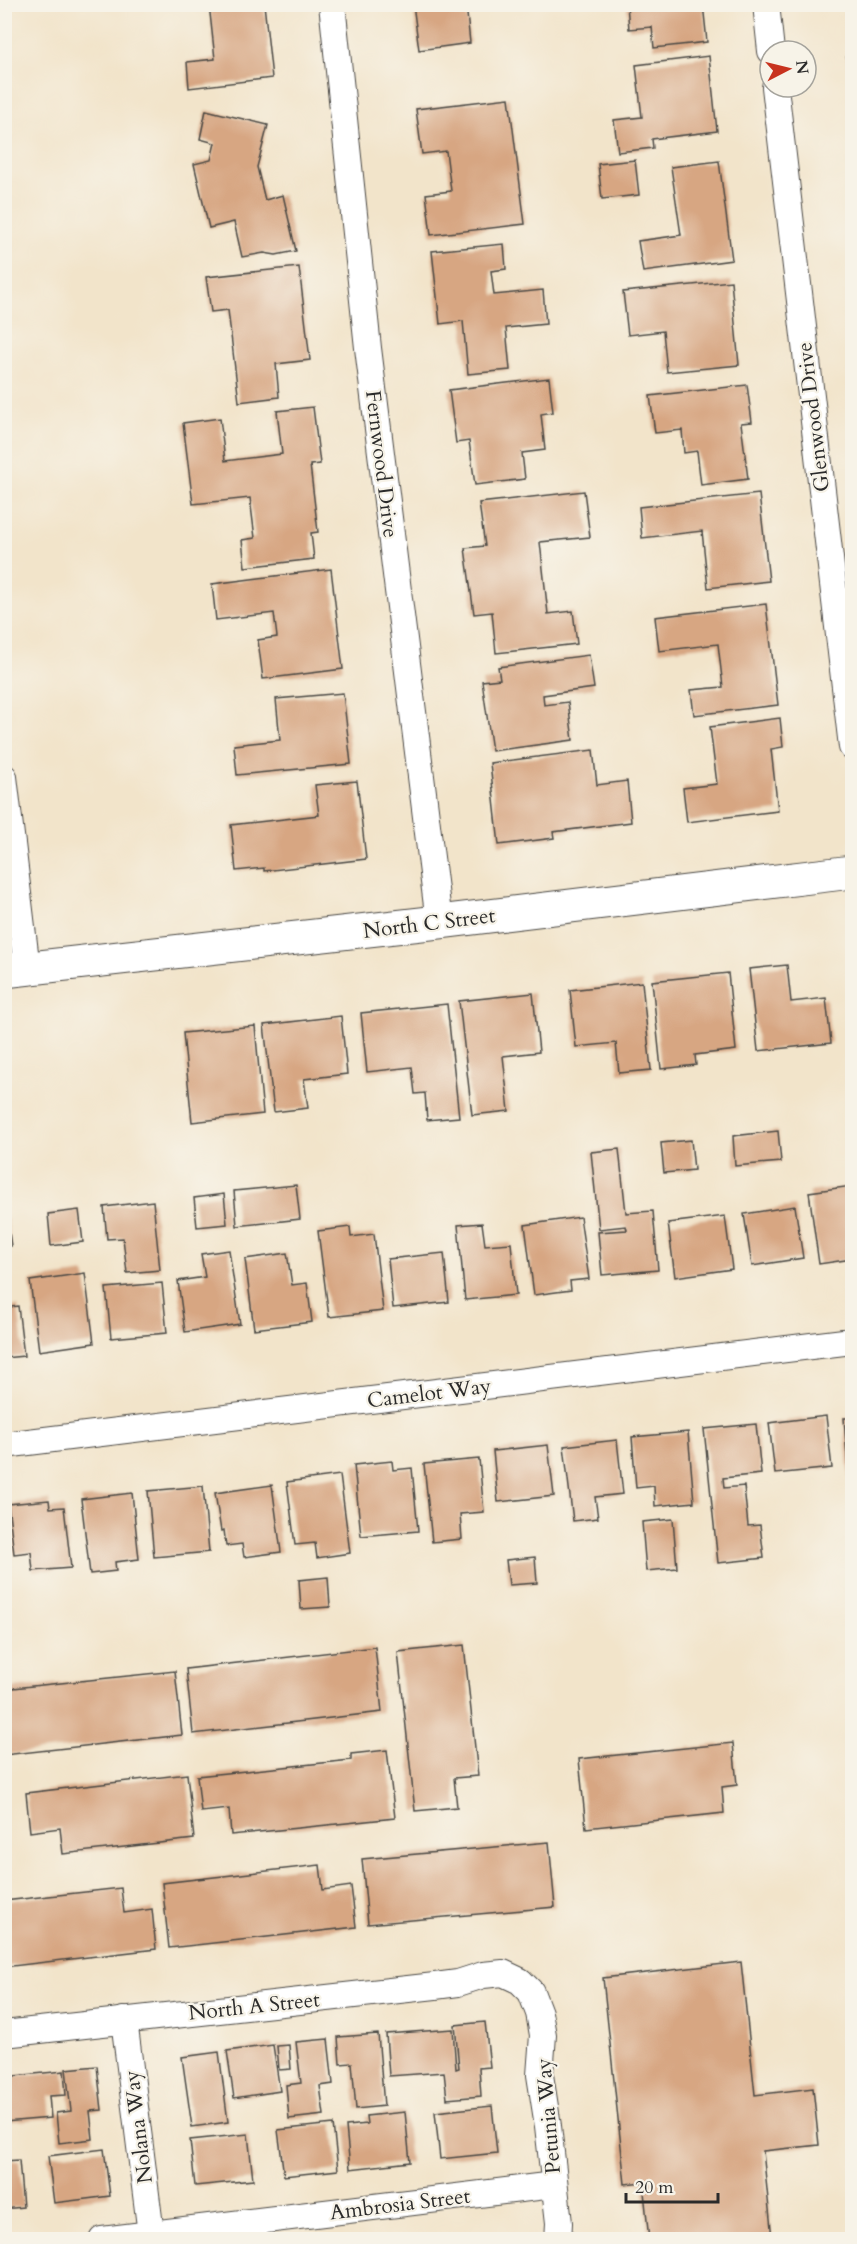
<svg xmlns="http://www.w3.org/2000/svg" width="857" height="2244" font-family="Cardo,serif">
	<rect width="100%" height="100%" fill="#f7f3e8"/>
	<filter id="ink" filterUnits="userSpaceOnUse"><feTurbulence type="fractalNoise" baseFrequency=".0167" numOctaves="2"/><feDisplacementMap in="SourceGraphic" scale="12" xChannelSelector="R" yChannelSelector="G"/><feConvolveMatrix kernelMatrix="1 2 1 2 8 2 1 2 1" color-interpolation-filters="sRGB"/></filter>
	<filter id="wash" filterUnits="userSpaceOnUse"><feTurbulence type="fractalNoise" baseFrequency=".008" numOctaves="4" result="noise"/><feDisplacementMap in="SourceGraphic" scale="24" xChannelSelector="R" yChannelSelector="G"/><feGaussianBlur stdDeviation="1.35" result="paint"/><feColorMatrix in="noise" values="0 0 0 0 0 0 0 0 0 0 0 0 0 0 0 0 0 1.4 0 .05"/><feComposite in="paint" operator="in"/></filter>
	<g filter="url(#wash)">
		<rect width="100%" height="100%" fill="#f2e4ca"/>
		<g id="blocks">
			<g fill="#d7a682">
				<polygon points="209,4 264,4 272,78 189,88 187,62 215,59"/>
				<polygon points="413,4 466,4 470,43 419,50"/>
				<polygon points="627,4 703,4 707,42 654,48 652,27 629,29"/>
				<polygon points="852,52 852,95 851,95 846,53"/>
				<polygon points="709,56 717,131 652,139 653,148 618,152 614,120 642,117 636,65"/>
				<polygon points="509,98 525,224 431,235 426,194 451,191 446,151 422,154 416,109"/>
				<polygon points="206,110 268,125 257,167 265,200 283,195 296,251 276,255 264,253 242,257 234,222 209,228 194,164 211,160 215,143 200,139"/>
				<polygon points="635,160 639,195 602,199 598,164"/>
				<polygon points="719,161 732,260 643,272 638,241 681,235 671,167"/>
				<polygon points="504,244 506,269 491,271 494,295 543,290 546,324 506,328 510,370 468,374 463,321 440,324 432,251"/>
				<polygon points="299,267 310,360 276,364 279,397 239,402 228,310 211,312 206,277"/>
				<polygon points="731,281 739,365 667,372 663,331 628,335 623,292"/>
				<polygon points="549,378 553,412 541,414 545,450 522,453 525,479 475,485 469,441 456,443 449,390"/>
				<polygon points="747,385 752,422 741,423 748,479 701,485 697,451 684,453 682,430 655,433 650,396"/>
				<polygon points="313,407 320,464 310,465 318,532 311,533 314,559 245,567 242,540 255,538 250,498 193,504 183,423 220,418 225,461 282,454 277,411"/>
				<polygon points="584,491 590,537 540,542 548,614 573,611 577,644 496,653 492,612 474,614 465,548 485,546 479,503"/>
				<polygon points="759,494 769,581 708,588 702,531 642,538 639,507"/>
				<polygon points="331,569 343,669 263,679 258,640 277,637 274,613 216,620 212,584"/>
				<polygon points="766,604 778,705 694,715 691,690 723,687 718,644 659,651 655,617"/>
				<polygon points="589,655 594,688 543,695 544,705 568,702 573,740 492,751 482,681 500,679 498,667"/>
				<polygon points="343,693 351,764 237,775 234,745 280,740 276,699"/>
				<polygon points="780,718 783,747 771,749 778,811 687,822 683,788 717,784 710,727"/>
				<polygon points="593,750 597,785 627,781 631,822 553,832 554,838 499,845 490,763"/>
				<polygon points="357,781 366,859 264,871 264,868 236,871 231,825 319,815 315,785"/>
				<polygon points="787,965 791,1002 826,998 831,1043 758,1051 749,969"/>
				<polygon points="728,973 736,1050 695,1055 696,1065 661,1069 652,981"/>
				<polygon points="642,982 651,1070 619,1073 616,1043 576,1047 570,990"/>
				<polygon points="533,993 539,1052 503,1056 509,1111 472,1115 459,1001"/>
				<polygon points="447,1004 459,1117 427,1120 425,1093 415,1094 412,1067 367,1072 361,1013"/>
				<polygon points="341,1016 347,1074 304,1079 308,1108 274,1112 264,1025"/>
				<polygon points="255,1026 263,1114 192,1122 183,1033"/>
				<polygon points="778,1131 781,1162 735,1166 733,1136"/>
				<polygon points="691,1140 694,1170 664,1173 661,1143"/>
				<polygon points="619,1149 626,1213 653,1211 658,1270 602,1275 598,1232 627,1230 626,1226 599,1229 591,1152"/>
				<polygon points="296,1185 300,1219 237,1226 234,1191"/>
				<polygon points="852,1186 852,1259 819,1264 809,1192"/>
				<polygon points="224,1194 227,1224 197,1227 194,1198"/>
				<polygon points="153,1201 160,1270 127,1273 123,1238 107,1239 104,1207"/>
				<polygon points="795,1206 803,1258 752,1266 744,1214"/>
				<polygon points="79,1210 83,1242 51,1246 48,1214"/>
				<polygon points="725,1216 732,1269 675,1277 668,1223"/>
				<polygon points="580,1217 589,1279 570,1281 571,1290 534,1295 525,1225"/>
				<polygon points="4,1219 7,1219 11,1246 4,1247"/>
				<polygon points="482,1223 485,1245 511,1243 516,1295 465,1300 458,1225"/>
				<polygon points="350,1227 351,1237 374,1234 383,1311 329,1317 318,1231"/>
				<polygon points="229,1250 240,1324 185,1332 178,1281 205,1277 201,1254"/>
				<polygon points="287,1253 292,1285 307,1283 312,1322 254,1329 245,1259"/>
				<polygon points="444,1253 449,1302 393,1308 388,1259"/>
				<polygon points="85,1273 94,1343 39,1351 30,1281"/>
				<polygon points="162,1283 167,1333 111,1338 106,1288"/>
				<polygon points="18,1306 24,1356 4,1358 4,1308"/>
				<polygon points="826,1416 832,1468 775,1474 769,1423"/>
				<polygon points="844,1418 852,1418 852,1493 850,1494"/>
				<polygon points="756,1424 761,1474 723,1478 724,1488 744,1486 748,1526 760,1525 764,1558 718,1563 704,1429"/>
				<polygon points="688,1432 694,1502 655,1506 654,1486 636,1488 632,1437"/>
				<polygon points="617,1440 623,1494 595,1497 598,1518 573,1521 564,1446"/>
				<polygon points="548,1445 554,1496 498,1502 493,1451"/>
				<polygon points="479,1459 484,1512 460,1514 462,1539 432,1542 424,1464"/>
				<polygon points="392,1461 393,1470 412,1468 418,1531 361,1536 354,1465"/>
				<polygon points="340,1475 350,1553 317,1558 315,1543 295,1545 287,1482"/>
				<polygon points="272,1485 281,1552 244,1557 242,1544 226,1546 224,1530 221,1531 215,1493"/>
				<polygon points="203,1486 209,1552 154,1557 148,1491"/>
				<polygon points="132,1493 139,1559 115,1562 116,1571 90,1574 81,1499"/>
				<polygon points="49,1500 50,1508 64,1507 71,1568 33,1571 31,1552 14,1554 8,1504"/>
				<polygon points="673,1519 677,1568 646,1571 642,1522"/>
				<polygon points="535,1557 537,1583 509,1585 506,1560"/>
				<polygon points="328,1577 330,1607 301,1609 299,1580"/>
				<polygon points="464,1645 478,1776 454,1778 457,1807 415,1811 398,1652"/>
				<polygon points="375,1647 382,1712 193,1734 186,1669"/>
				<polygon points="175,1671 182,1735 4,1755 4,1689"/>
				<polygon points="733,1743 737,1785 722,1787 724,1813 586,1828 579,1759"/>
				<polygon points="387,1750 395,1818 231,1835 229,1809 201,1812 197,1776 351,1760 351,1754"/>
				<polygon points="187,1774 194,1839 63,1854 60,1828 30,1832 26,1793"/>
				<polygon points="549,1842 555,1907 368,1924 362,1859"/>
				<polygon points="320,1865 323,1890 351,1886 356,1927 169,1948 162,1883"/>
				<polygon points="121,1888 124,1913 152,1909 156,1949 4,1967 4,1901"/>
				<polygon points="741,1962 755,2095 813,2088 819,2145 763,2151 772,2238 649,2240 643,2182 625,2184 603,1978"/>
				<polygon points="485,2022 490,2067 479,2068 481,2096 447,2099 444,2072 389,2076 386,2034 453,2029 456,2069 459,2068 455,2025"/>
				<polygon points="378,2034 384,2106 356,2109 352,2063 340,2064 338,2037"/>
				<polygon points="328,2039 333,2084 320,2086 324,2115 289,2119 286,2085 301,2083 296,2042"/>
				<polygon points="273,2045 280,2091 234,2098 227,2051"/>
				<polygon points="289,2045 291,2069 279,2070 277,2046"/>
				<polygon points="219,2052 228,2122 192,2127 182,2057"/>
				<polygon points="97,2066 102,2110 90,2111 93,2139 59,2143 56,2113 71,2111 66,2069"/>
				<polygon points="64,2071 66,2095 49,2096 51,2118 4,2122 4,2077"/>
				<polygon points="492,2106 497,2153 440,2159 435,2112"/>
				<polygon points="405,2112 410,2162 350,2169 346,2126 367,2124 366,2116"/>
				<polygon points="333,2124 338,2170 284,2176 278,2130"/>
				<polygon points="248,2134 253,2180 195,2186 190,2140"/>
				<polygon points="104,2149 110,2196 54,2203 48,2156"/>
				<polygon points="19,2160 23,2207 4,2209 4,2161"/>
			</g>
		</g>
	</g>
	<g filter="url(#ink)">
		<use href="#blocks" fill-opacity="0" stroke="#494743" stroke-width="1.5"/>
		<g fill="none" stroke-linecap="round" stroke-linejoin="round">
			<g stroke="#494743" stroke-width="28">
				<g id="street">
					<polyline points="332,4 368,348 439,922"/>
					<polyline points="766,4 771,51"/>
					<polyline points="775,87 852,747"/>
					<polyline points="4,777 27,969"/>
					<polyline points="4,1445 852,1341"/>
					<polyline points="124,2020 151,2234"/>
					<polyline points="4,2034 435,1986 458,1983 483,1975 503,1973 520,1981 531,1992 539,2013 543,2035 540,2075 548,2126 559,2223 558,2240"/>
					<polyline points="102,2240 554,2185"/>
				</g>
			</g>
			<g stroke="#494743" stroke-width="35">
				<polyline id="secondary" points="4,971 439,922 852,872"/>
			</g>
			<use href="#street" stroke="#fff" stroke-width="26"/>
			<use href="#secondary" stroke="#fff" stroke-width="33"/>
		</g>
	</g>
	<g text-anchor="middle" stroke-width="4.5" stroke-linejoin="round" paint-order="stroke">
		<g font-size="21" fill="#2b2b2b" stroke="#f7f3e8">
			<text transform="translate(813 417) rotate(-97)" y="7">Glenwood Drive</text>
			<text transform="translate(382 464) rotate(83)" y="7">Fernwood Drive</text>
			<text transform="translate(429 923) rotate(-7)" y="7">North C Street</text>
			<text transform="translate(429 1393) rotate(-7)" y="7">Camelot Way</text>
			<text transform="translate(254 2006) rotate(-6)" y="7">North A Street</text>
			<text transform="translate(548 2116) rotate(-95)" y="7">Petunia Way</text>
			<text transform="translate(138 2127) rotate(-97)" y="7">Nolana Way</text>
			<text transform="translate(400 2204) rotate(-7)" y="7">Ambrosia Street</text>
		</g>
	</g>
	<rect width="857" height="2244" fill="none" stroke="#f7f3e8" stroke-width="24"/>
	<g transform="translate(788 69) rotate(83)"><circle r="28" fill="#f7f3e8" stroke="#a5a39c" stroke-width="1.5"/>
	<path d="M0-4.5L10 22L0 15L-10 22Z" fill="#c8321e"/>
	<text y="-9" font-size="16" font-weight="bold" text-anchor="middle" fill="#2b2b2b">N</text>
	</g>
	<path d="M626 2193v9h92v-9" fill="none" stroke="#2b2b2b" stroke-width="3"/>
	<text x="635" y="2193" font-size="18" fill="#2b2b2b" stroke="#f7f3e8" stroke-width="4.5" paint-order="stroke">20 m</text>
</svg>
